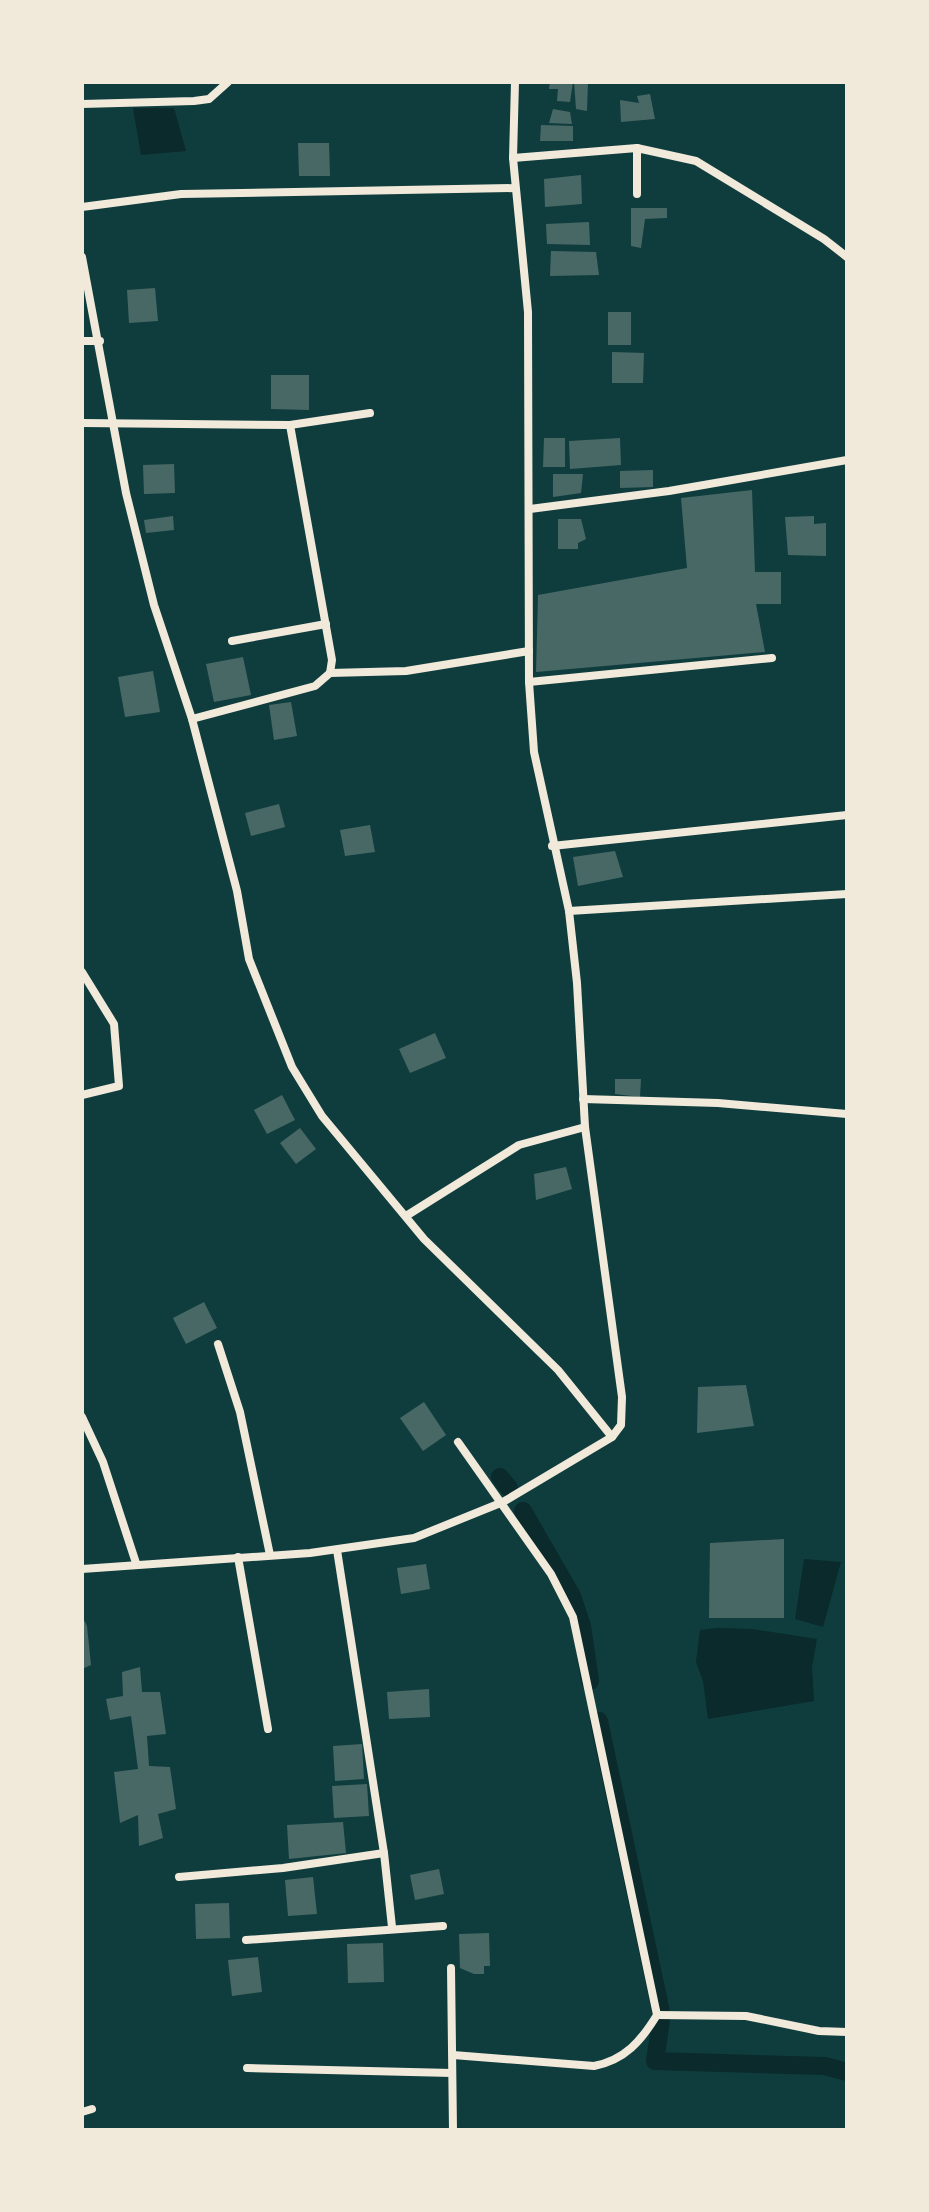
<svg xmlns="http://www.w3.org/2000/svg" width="929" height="2212" font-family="Raleway,sans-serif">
	<rect width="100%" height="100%" fill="#0f3d3e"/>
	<g fill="#0a2a2b">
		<polygon points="133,108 174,108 186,151 141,155"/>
		<polygon points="804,1559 841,1562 823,1627 795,1619"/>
		<polygon points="717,1628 752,1629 817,1639 812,1668 814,1701 708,1719 703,1681 696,1662 700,1630"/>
	</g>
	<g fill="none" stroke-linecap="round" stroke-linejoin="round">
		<g stroke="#0a2a2b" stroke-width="18">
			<polyline points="500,1477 509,1488"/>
			<polyline points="523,1511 572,1596 582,1626 590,1681"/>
			<polyline points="599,1721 661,2012"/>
			<polyline points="661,2020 655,2061 825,2066 847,2072"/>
		</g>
	</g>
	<g fill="#486865">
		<polygon points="550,82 573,82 570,102 557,101 558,89 549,89"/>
		<polygon points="574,82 588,82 587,111 576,109"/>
		<polygon points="650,94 655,119 621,122 620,100 639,103 637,96"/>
		<polygon points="553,109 570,112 572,124 549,123"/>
		<polygon points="541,125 573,126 573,141 540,141"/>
		<polygon points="298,143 329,143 330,176 299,176"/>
		<polygon points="581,175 582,204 545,207 544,179"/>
		<polygon points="631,208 667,208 667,218 645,219 641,248 631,246"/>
		<polygon points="589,222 590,245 547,244 546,224"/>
		<polygon points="551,251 596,252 599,275 550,276"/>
		<polygon points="155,288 158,321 129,323 127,290"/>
		<rect x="608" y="312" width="23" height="33"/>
		<polygon points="612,352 644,353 643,383 612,383"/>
		<polygon points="271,375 309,375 309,410 271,409"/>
		<polygon points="544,438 565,438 565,467 543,467"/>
		<polygon points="620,438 621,465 570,469 569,441"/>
		<polygon points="174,464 175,493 144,494 143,465"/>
		<polygon points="653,470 653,487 620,488 620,471"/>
		<polygon points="553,474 583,474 581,493 553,497"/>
		<polygon points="752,490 755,572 781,572 781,604 756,604 765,652 536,672 538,595 687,568 681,498"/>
		<polygon points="173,516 174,530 146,533 144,520"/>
		<polygon points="814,516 814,524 826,523 826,556 788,555 785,517"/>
		<polygon points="558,519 581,519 586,539 578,543 578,549 558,549"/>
		<polygon points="243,657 251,695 214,702 206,664"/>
		<polygon points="153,671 160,712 125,717 118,677"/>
		<polygon points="291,702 297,736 274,740 269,705"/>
		<polygon points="279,804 285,827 251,836 245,813"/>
		<polygon points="370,825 375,852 345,856 340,830"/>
		<polygon points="615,851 623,877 578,886 573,857"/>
		<polygon points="435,1033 446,1058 410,1073 399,1049"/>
		<polygon points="615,1079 641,1079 640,1097 615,1094"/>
		<polygon points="282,1095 295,1120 267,1134 254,1110"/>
		<polygon points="300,1128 316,1149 296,1164 280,1143"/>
		<polygon points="566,1167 572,1189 536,1200 534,1174"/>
		<polygon points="204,1302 217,1328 186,1344 173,1318"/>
		<polygon points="746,1385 754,1426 697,1433 698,1387"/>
		<polygon points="424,1402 446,1435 423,1451 400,1418"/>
		<polygon points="784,1539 784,1618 709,1618 710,1543"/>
		<polygon points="426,1564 430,1589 401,1594 397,1568"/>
		<polygon points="82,1616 87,1626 91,1665 82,1669"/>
		<polygon points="140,1667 142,1692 160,1692 166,1734 147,1736 149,1766 170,1767 176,1809 158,1814 163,1838 139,1846 138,1815 120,1823 114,1772 138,1769 131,1716 110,1720 106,1699 123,1696 122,1672"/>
		<polygon points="429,1689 430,1717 389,1719 387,1692"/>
		<polygon points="362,1744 364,1779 335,1781 333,1746"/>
		<polygon points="367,1784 369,1816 334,1818 332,1786"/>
		<polygon points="343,1822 346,1853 289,1859 287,1825"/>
		<polygon points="439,1869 444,1894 415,1900 410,1875"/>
		<polygon points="313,1877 317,1914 288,1916 285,1880"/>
		<polygon points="229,1903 230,1938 196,1939 195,1904"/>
		<polygon points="489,1933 490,1966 484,1966 484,1974 474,1974 460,1968 459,1934"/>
		<polygon points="383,1943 384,1982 348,1983 347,1944"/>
		<polygon points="258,1957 262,1992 232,1996 228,1960"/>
	</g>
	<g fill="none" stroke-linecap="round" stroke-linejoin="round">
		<g stroke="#f1e9da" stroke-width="8">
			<polyline points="82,104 194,101 209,99 228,82"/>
			<polyline points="513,158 637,148"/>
			<polyline points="637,194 637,148 696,161 824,239 847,257"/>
			<polyline points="82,207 181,194 515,188"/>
			<polyline points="82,257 126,493 154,605 192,719 237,891 249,959 292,1067 322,1116 424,1239 558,1370 612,1437"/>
			<polyline points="82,341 100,341"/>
			<polyline points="82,423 290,425 370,413"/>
			<polyline points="530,509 669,491 847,460"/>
			<polyline points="232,641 326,624"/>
			<polyline points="330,673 406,671 529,651"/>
			<polyline points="529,682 772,658"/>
			<polyline points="192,719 315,686 330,673 332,660 290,425"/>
			<polyline points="552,846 847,815"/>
			<polyline points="569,911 847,894"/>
			<polyline points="82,972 114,1024 119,1086 82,1095"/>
			<polyline points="583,1099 718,1103 847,1114"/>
			<polyline points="406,1216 519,1145 585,1127"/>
			<polyline points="218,1344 240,1412 270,1555"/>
			<polyline points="82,1417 103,1462 136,1563"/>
			<polyline points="337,1550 384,1853 392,1927"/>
			<polyline points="238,1557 268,1729"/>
			<polyline points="82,1569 310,1553 414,1538 503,1502 612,1437 621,1425 622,1397 585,1127 577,983 569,911 534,752 529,682 528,312 513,158 515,82"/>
			<polyline points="179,1877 283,1868 384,1853"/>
			<polyline points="246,1940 443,1926"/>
			<polyline points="451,1968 453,2130"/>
			<polyline points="657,2015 746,2016 819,2031 847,2032"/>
			<path d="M453,2055L594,2066C625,2060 641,2041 657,2015L573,1617L551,1574L458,1442"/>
			<polyline points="247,2068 452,2073"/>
			<polyline points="82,2112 92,2109"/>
		</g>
	</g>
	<rect width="929" height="2212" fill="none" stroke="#f1e9da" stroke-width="168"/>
</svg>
